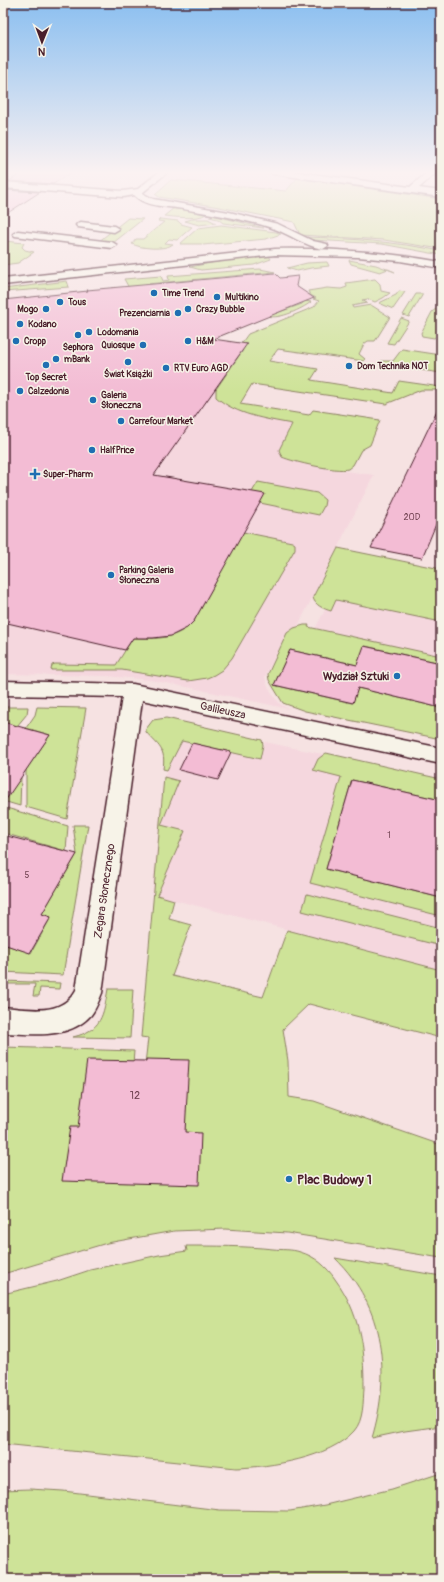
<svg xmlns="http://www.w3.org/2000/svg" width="444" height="1582" font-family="Pangolin,sans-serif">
	<rect width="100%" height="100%" fill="#f6e2e2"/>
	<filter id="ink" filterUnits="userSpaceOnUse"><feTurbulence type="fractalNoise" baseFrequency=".025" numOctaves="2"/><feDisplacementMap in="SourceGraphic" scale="8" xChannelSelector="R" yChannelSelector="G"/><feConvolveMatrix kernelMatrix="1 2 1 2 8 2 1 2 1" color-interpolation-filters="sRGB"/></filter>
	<g filter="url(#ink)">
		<g fill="#f5d7de">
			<polygon points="92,171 157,171 145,181 125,180 128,177 123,177 109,187 74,184 78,184 77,182 81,182 80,181 84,180 84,179 89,177 88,176 91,175 90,174 94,174"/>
			<polygon points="176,171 245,171 301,176 296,179 286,191 164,180"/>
			<polygon points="223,347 244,349 232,408 270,419 292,424 279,450 338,470 374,475 298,626 287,633 265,677 267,685 275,698 281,705 289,709 192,688 150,680 107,676 3,674 3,529"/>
			<polygon points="441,569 441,739 305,711 283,703 279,697 269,680 268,674 284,642 316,627 326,608 320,601"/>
			<polygon points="182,741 260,759 265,742 441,779 441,970 152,894 164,777"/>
		</g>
		<g fill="#cee398" stroke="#8c8162">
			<polygon points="297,178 441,199 441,249 384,240 300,235 294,222 219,207 159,197 155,194 171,180 286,191"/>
			<path d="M174,208L206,213V214C199,220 173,217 164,216Z"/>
			<polygon points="212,215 264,228 223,223 218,219 209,217"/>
			<polygon points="128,218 143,219 113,243 98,242"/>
			<path d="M160,219L178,221L181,224L192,227L177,240L169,239L165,243L173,244C165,251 139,248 132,244L136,239H143L164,222L158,221Z"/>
			<polygon points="192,219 208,219 216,223 199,225 185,221"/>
			<polygon points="221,225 276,232 281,234 266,239 203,245 202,244 180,244 198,228"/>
			<path d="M303,237C349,238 396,242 441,251V255L382,244L313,240Z"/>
			<polygon points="5,241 24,243 22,247 25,250 34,252 18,263 3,265 3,242"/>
			<polygon points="269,256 271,259 254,265 201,270 190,267 221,261"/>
			<polygon points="349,260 376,265 395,272 388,269 380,272 351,264"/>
			<polygon points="327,262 329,266 311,268 297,271 287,268 307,263"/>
			<polygon points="260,269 275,272 147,284 147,285 129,288 124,279 161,276 163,281 169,280 168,276"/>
			<path d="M375,279L380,284L381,291L390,293L383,298L375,302L368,299L362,300L367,303L352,306L353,308L371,305L390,317L375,341H368L364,344L359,354L365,359L364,361L278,349L269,361L318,369L311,380L393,393L399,381L441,387V390H421L386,404L252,384L240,404L309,415L313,410L380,420L370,445L361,450L353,465L348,469C337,472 293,462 282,457L279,450L292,424C266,419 236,415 216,397V389L243,350L238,348L248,334L314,307L319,301L313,299L316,298L310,295L308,291L327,288L341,289L347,287L346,283Z"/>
			<polygon points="67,281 69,287 3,292 3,289"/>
			<polygon points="399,291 405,292 393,309 379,303 396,295"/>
			<polygon points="416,294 423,294 409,317 403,315"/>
			<path d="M304,301L311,302C302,309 279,320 268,316L302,304Z"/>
			<polygon points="441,305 440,314 441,318 438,320 441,321 441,334 434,338 422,336 421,333 432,312"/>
			<polygon points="401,318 409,321 394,344 387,343"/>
			<polygon points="402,349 441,355 441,373 380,364 381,361 393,361"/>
			<polygon points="258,482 317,493 325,500 324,506 319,515 260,503 252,492"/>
			<path d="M243,532L292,542L295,544V549L232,658L222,670L214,675L207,678L188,681L122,670H51L52,665L55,664L116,665L133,638C158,639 176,640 194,621Z"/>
			<path d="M338,548L441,569V622L336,600L331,611C324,609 314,605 313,597Z"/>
			<polygon points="304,625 309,625 308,627 441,656 441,663 365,646 357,665 290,650 274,685 352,703 358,688 441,708 441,739 305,711 283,703 269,680 268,674 287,633 294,628"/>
			<polygon points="3,707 28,707 27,714 17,726 3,722"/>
			<polygon points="37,707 86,708 67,819 26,807 26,770 50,735 26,728 35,715"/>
			<path d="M166,718L262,740L263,745L260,759L182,741L167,770L163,769C166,748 159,747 146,732V729L153,720Z"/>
			<polygon points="326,753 441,779 441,800 352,780 326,869 441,898 441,916 310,883 341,777 313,770 318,759"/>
			<polygon points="21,777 20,806 3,801 3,785"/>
			<polygon points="164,777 179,781 161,825 185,831 157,895 174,900 169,919 191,925 172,976 263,997 287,930 441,970 441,1038 309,1004 283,1029 288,1061 289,1097 314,1101 441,1145 441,1258 287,1233 225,1229 174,1231 107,1243 3,1274 3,1047 134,1051 133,1064 145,1064 148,1038 141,1037"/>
			<polygon points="3,807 68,826 66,851 3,833"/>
			<polygon points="73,825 88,825 63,975 3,972 3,944 31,953 51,917 42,914 77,854"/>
			<polygon points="307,894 441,928 441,946 302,911"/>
			<polygon points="3,981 60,983 59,989 40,988 39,996 33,996 35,984 3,984"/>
			<path d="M108,989H133L130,1038L73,1037C102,1030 103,1016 108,989Z"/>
			<path d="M186,1246C215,1246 244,1246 273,1249C282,1250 292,1249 300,1252C315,1256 327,1267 335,1279C360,1313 364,1347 364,1388C363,1401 364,1420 354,1431C330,1458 270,1467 236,1468L3,1444V1294L57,1281L90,1270L159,1255L187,1251Z"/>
			<path d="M335,1258L441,1276V1426L405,1431L372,1438C391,1374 385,1307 335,1258Z"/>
			<polygon points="441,1473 441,1579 3,1579 3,1490 30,1489 63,1491 220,1510 290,1511 325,1505 392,1489"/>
		</g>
		<g fill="#f3bcd4" stroke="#4a1f2b">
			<polygon points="25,171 74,171 53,184 9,181"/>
			<polygon points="3,190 40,192 3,216"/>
			<polygon points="275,273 280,278 298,276 296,286 314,298 213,339 247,344 154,475 265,494 194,621 187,628 171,636 153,638 133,638 125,650 3,622 3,300 88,291 87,290"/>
			<polygon points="441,402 441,512 422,558 371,548"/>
			<polygon points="364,646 441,663 441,708 358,688 353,703 274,685 290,650 357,665"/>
			<polygon points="3,722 50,735 3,804"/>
			<polygon points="192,743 231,752 218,780 179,770"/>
			<polygon points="352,780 441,800 441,898 326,869"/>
			<polygon points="3,835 77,854 42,914 51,917 30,953 3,944"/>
			<polygon points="146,1059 189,1060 185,1132 201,1133 199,1185 62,1181 70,1127 78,1127 87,1060 146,1061"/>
		</g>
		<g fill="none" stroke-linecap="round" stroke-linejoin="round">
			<g stroke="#4a1f2b" stroke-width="3">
				<g id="minor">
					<path d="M160,171H169L142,193L153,199L229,212L278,224L313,241L327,244L328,246L323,249C304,246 290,234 272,228C244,219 212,214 183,209C167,206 145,207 134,195L123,197L3,188V182L123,191L138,189Z"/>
					<polygon points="269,171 290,171 410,187 429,171 438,171 419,188 441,191 441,197 273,174"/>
					<polygon points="81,222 114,226 119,229 114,232 78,227 76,225 78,223"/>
					<polygon points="18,231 112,242 117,245 112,248 15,236 13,234"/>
					<path d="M275,249C331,248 386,252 441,262V268L400,261L358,257L275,255L3,285V279Z"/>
					<path d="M3,681L133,684L441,748V764L142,700L102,993C99,1000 96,1009 91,1015C69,1040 32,1034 3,1033V1007C29,1009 61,1017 76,990L122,697L3,695Z"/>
				</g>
			</g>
			<use href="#minor" fill="#f7f3e8" fill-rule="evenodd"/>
		</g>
	</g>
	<linearGradient id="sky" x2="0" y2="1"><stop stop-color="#8bbff0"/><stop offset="0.44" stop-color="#fbf2f2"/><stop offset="1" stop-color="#fbf2f2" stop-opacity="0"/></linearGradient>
	<rect width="444" height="392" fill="url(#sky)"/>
	<g fill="#1f6fb2" stroke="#f7f3e8" stroke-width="1.5">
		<circle cx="154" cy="293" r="4"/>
		<circle cx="217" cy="297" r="4"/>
		<circle cx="60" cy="302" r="4"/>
		<circle cx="46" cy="309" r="4"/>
		<circle cx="188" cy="309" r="4"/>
		<circle cx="178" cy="313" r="4"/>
		<circle cx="20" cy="324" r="4"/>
		<circle cx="89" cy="332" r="4"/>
		<circle cx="78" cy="335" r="4"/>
		<circle cx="16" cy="341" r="4"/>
		<circle cx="188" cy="341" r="4"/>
		<circle cx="143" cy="345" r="4"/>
		<circle cx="56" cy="359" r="4"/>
		<circle cx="128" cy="362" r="4"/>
		<circle cx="46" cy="365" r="4"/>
		<circle cx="349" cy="366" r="4"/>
		<circle cx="166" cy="368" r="4"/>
		<circle cx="20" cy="391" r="4"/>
		<circle cx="93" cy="400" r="4"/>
		<circle cx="121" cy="421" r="4"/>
		<circle cx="92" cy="450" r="4"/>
		<path d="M33 468h4v4h4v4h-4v4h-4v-4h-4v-4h4z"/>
		<circle cx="111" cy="575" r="4"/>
		<circle cx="397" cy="676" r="4"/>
		<circle cx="289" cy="1179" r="4"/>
	</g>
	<g text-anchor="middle" stroke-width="3" stroke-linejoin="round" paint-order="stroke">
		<g font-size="9" font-weight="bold" fill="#4a1f2b" stroke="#f7f3e8" text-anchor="start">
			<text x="162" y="296">Time Trend</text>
			<text x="225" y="300">Multikino</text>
			<text x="68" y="305">Tous</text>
			<text x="38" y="312" text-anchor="end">Mogo</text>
			<text x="196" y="312">Crazy Bubble</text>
			<text x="170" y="316" text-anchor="end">Prezenciarnia</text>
			<text x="28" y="327">Kodano</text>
			<text x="97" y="335">Lodomania</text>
			<text x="24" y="344">Cropp</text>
			<text x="196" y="344">H&amp;M</text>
			<text x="135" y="348" text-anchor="end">Quiosque</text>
			<text x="78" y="350" text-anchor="middle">Sephora</text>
			<text x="64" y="362">mBank</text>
			<text x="357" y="369">Dom Technika NOT</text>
			<text x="174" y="371">RTV Euro AGD</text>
			<text x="128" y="377" text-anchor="middle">Świat Książki</text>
			<text x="46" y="380" text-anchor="middle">Top Secret</text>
			<text x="28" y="394">Calzedonia</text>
			<text x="101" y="398">Galeria<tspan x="101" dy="10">Słoneczna</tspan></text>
			<text x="129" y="424">Carrefour Market</text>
			<text x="100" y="453">HalfPrice</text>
			<text x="43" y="477">Super-Pharm</text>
			<text x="119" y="573">Parking Galeria<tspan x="119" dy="10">Słoneczna</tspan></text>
		</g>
		<g font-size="9" fill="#744655">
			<text x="412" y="520">20D</text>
			<text x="389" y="838">1</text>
			<text x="27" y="878">5</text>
		</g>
		<g font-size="11" font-weight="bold" fill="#4a1f2b" stroke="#f7f3e8" text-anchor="end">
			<text x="389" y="680">Wydział Sztuki</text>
		</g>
		<g font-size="11" fill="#4a1f2b" stroke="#f7f3e8">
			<text transform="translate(223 710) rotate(12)" y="4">Galileusza</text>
			<text transform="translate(104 891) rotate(-82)" y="4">Zegara Słonecznego</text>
		</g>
		<g font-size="11" fill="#744655">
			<text x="135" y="1099">12</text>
		</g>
		<g font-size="13" font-weight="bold" fill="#4a1f2b" stroke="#f7f3e8" text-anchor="start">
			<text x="297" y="1184">Plac Budowy 1</text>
		</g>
	</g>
	<rect width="444" height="1582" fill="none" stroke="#f7f3e8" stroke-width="16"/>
	<rect x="8" y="8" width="428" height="1566" fill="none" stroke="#4a1f2b" stroke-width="1.5" filter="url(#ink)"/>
	<g transform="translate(42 42) rotate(181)" stroke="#f7f3e8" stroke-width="3" paint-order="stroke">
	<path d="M0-3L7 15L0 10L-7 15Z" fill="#4a1f2b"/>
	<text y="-6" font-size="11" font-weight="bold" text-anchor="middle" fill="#4a1f2b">N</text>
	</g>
</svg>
